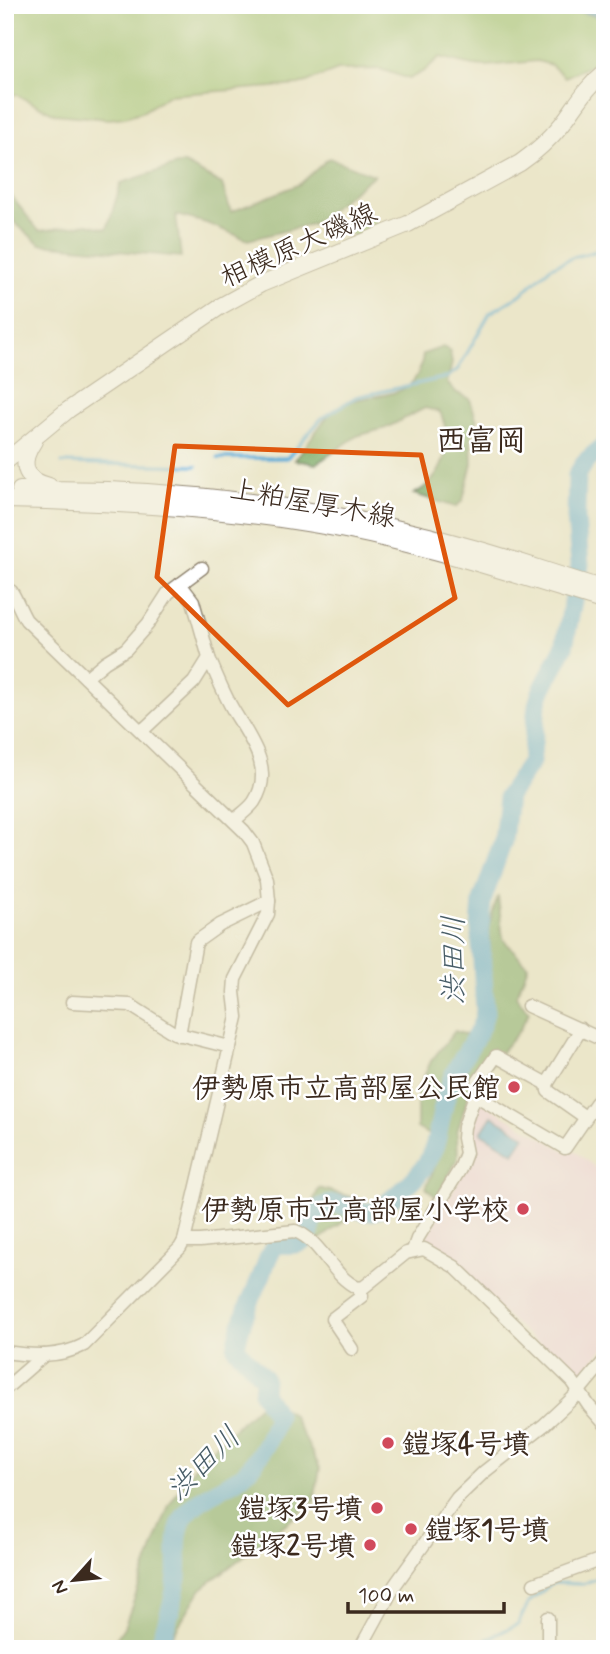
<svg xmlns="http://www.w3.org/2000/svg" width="610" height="1654" font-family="Mynerve,'Klee One',sans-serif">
	<rect width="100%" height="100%" fill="#fff"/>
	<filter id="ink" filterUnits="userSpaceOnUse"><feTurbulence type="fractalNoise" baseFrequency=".0143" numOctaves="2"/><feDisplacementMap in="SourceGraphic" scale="14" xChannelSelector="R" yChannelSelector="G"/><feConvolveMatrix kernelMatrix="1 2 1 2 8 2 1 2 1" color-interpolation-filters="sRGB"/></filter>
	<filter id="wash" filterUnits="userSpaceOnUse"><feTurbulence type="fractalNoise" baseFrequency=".00686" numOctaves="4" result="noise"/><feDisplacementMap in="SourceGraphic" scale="28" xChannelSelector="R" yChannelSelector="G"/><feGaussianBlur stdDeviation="1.57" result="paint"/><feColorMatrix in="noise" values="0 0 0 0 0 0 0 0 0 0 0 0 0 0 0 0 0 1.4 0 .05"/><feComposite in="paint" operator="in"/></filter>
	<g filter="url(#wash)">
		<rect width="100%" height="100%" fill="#ebe6c9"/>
		<polygon fill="#f2cfe1" points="476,1099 567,1152 572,1149 605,1175 605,1347 581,1374 573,1374 423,1244 465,1169 466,1133"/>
		<g fill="#97c16e" stroke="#697646" stroke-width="2">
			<polygon points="5,5 605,5 605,56 596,63 565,77 551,65 537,61 486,66 472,65 440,57 424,71 409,79 380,69 338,70 299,85 169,95 144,111 125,117 109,119 55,114 15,94 5,98"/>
			<polygon points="365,207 380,227 371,230 369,228 355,237 344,228"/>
		</g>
		<g fill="#79a761" stroke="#5a6840" stroke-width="2">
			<polygon points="329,158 374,175 312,224 248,240 206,223 176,215 181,257 40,244 15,223 6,209 5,188 39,231 88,224 107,229 121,183 183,163 222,184 231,212 300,184"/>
			<path d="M443,347L450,351L452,363L447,383L457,393L470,399L477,421L471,439L472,463L463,500L456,507L414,494C445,478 454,443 440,412L425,408L386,428L357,436L316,464L295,460C303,450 327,414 335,409C368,386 417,410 423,354Z"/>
			<polygon points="498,896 503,939 528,966 516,996 529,1012 519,1031 471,1088 457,1132 458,1158 437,1198 426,1188 444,1144 417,1128 417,1092 431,1061 455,1031 478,1039 492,1015 489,924"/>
			<polygon points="319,1188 358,1199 351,1216 319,1240 303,1224"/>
			<polygon points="266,1399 292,1414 320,1468 314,1502 201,1589 171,1638 167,1649 109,1649 124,1627 169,1505 198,1462"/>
		</g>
		<g fill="#5baad5" stroke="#4b6a7a" stroke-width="2">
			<polygon points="550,5 605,5 605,18"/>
			<polygon points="492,1116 525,1136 514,1153 481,1133"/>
		</g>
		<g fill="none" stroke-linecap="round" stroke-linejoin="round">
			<g stroke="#5baad5" stroke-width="3.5">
				<polyline points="218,458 287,458 322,418 356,397 448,377 458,369 490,313 520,295 551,267 574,257 605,249"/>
				<polyline points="62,463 196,466"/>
				<polyline points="472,1649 477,1644 518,1624 528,1603 552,1583 583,1584 605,1575"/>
			</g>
			<path stroke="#5baad5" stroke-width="19" d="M157,1649C165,1632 176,1594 177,1576C179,1556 173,1536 184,1517C196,1499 220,1490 237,1479C255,1467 272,1437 277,1416L263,1393L264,1378L236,1348C240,1322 250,1302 260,1279C266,1266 267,1255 276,1244C282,1244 291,1245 297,1244C317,1240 307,1215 322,1207C342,1197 358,1216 374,1211C382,1209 390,1200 396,1195C449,1154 431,1131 452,1079C461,1056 480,1037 485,1012L480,927L482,901L503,841L508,796L531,762L537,705L541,692L564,647L580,565L576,517L577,475L586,461L605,445"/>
		</g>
	</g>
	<g filter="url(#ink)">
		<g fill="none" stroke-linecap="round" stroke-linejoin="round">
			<g stroke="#938874" stroke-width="15">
				<g id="minor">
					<path d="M5,589L11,591C17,600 20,610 26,620L244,831L253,843L267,879L269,901L268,914L235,979L234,992L237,1017L184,1241"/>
					<path d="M209,658C216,675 223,692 232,708C248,736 276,768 254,802C249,809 240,815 234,821"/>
					<polyline points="86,678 105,662 126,649 148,624 168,593 202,568"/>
					<polyline points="142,731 194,682 209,658 193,601 180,584"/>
					<polyline points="72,1002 130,1005 174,1033 230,1047"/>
					<polyline points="528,1006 605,1041"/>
					<polyline points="581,1029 547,1084 548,1091 585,1117"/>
					<polyline points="179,1035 196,942 220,925 269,901"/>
					<polyline points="475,1095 565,1148 596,1103 605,1094"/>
					<polyline points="413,1250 417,1239 460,1169 466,1153 463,1138 464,1127 475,1095 477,1083 496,1056 547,1084"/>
					<polyline points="352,1349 332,1319 362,1296 358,1288"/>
					<path d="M5,1352C32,1356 59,1358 84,1345L180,1248L184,1241H200L295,1231C322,1241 331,1276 358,1288L364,1287L406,1253L424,1249L455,1267L573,1382L589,1406L605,1424"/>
					<polyline points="5,1389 44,1355"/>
					<polyline points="534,1584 605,1558"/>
					<polyline points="360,1649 395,1585 457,1498 484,1472 544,1425 573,1398 605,1360"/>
					<polyline points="548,1649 548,1618"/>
				</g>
			</g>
			<g stroke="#938874" stroke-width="18">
				<g id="major">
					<path d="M34,441C20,462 22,479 49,486"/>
					<path d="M5,462L68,410L221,306L261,284L408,224L520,163C536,152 549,140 562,124C576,106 586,87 605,72"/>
					<path d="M20,490C168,485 331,507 473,548C517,560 560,576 605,589"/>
					<path d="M5,500C106,502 207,507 307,523C408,539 507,572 605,602"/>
				</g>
			</g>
			<use href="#minor" stroke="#fff" stroke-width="12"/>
			<use href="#major" stroke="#fff" stroke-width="16"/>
		</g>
	</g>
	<path d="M0 0H610V1654H0ZM175,446L421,455L455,598L288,705L157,577Z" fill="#ebe6c9" fill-opacity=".55" fill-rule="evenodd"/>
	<path fill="none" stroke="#df570d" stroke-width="5" stroke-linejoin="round" d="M175,446L421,455L455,598L288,705L157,577Z"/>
	<g fill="#d1495b" stroke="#fff" stroke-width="2.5">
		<circle cx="514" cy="1087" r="7"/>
		<circle cx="523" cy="1209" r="7"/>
		<circle cx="388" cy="1443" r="7"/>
		<circle cx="377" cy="1508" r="7"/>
		<circle cx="411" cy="1529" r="7"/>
		<circle cx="370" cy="1545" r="7"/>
	</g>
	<g text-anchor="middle" stroke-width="5" stroke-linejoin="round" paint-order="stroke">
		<g font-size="28" fill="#3b2a1e" stroke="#fff">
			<text transform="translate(298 244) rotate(-24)" y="10">相模原大磯線</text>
			<text transform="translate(313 502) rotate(10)" y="10">上粕屋厚木線</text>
		</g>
		<g font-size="28" font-weight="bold" fill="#3b2a1e" stroke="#fff" text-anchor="end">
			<text x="500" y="1097">伊勢原市立高部屋公民館</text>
			<text x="509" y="1219">伊勢原市立高部屋小学校</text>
			<text x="402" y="1453" text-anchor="start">鎧塚4号墳</text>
			<text x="363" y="1518">鎧塚3号墳</text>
			<text x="425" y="1539" text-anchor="start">鎧塚1号墳</text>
			<text x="356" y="1555">鎧塚2号墳</text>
		</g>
		<g font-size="30" font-weight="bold" fill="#3b2a1e" stroke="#fff">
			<text x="481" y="450">西富岡</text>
		</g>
		<g font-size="30" font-style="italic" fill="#485d67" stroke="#fff">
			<text transform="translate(453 960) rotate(-90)" y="10">渋田川</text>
			<text transform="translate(203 1463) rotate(-45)" y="10">渋田川</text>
		</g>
	</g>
	<rect width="610" height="1654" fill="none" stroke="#fff" stroke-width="28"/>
	<g transform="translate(74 1580) rotate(243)" stroke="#ffffff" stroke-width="5" paint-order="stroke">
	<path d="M0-5L12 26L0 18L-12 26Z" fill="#3b2a1e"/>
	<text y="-10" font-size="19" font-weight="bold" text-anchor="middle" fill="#3b2a1e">N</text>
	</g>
	<path d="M348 1602v10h156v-10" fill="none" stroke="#3b2a1e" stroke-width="3.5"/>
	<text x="358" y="1602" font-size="21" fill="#3b2a1e" stroke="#ffffff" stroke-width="5" paint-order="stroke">100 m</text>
</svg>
